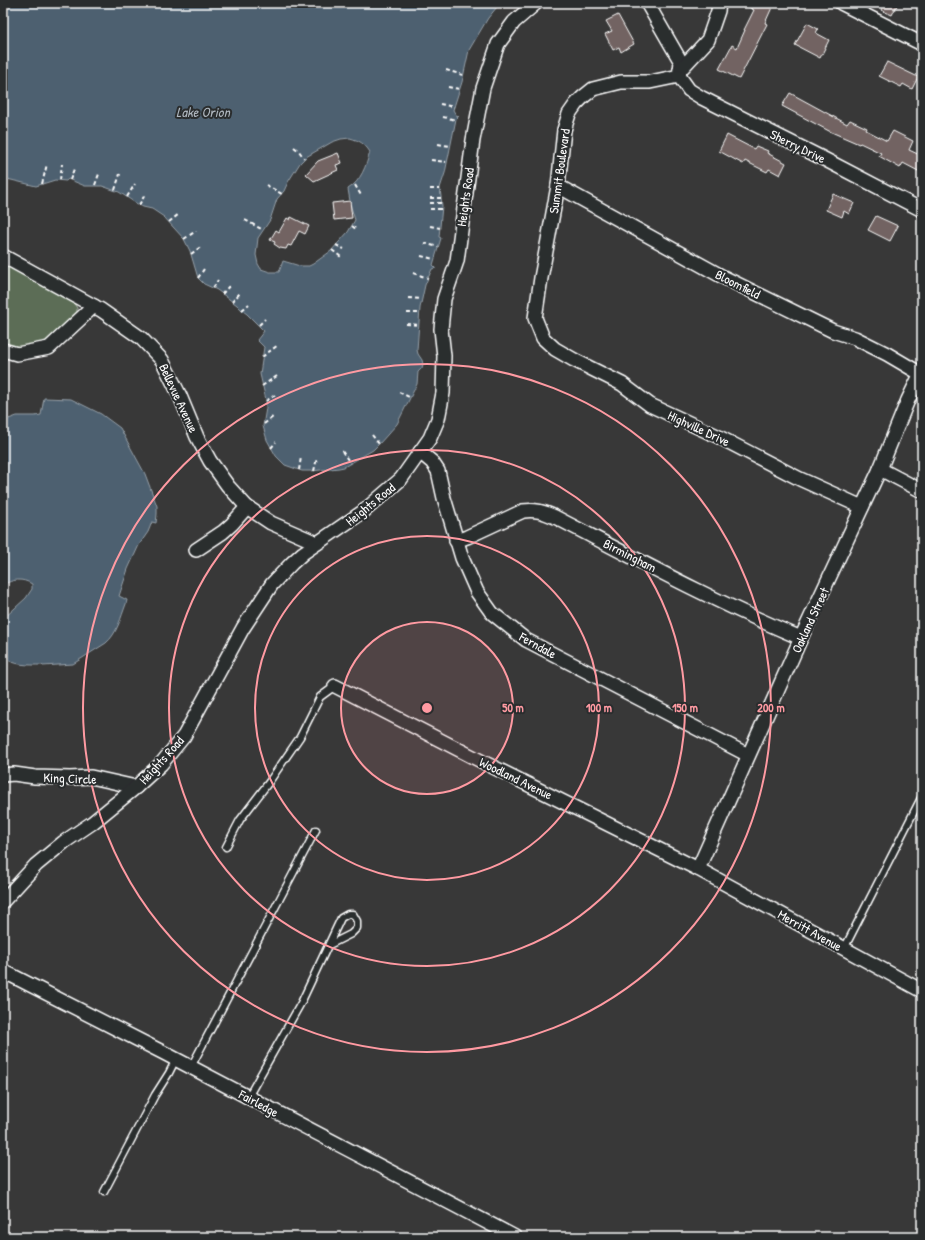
<svg xmlns="http://www.w3.org/2000/svg" width="925" height="1240" font-family="'Patrick Hand',sans-serif">
	<rect width="100%" height="100%" fill="#383838"/>
	<filter id="ink" filterUnits="userSpaceOnUse"><feTurbulence type="fractalNoise" baseFrequency=".025" numOctaves="2"/><feDisplacementMap in="SourceGraphic" scale="8" xChannelSelector="R" yChannelSelector="G"/><feConvolveMatrix kernelMatrix="1 2 1 2 8 2 1 2 1" color-interpolation-filters="sRGB"/></filter>
	<g filter="url(#ink)">
		<polygon fill="#5b6d57" stroke="#adb6ab" points="3,262 73,302 77,308 77,315 56,337 36,348 3,348"/>
		<g fill="#4e6070" stroke="#95a0a9" fill-rule="evenodd">
			<path d="M3,3H506L497,7L488,18L469,50L462,82L453,110L456,115L459,116L456,119L445,173L440,188L442,206L439,237L441,238L433,265L436,268L432,269L425,285L420,308L417,350L418,354L422,360L423,364L422,368L418,372L417,384L397,424L379,444L373,450L344,467L339,468L311,471H302L285,465L276,456L267,440L263,426L266,408V400L260,374L264,347L257,340L264,331L247,314L243,311L237,305L217,290L204,284L198,278L190,251L184,239L164,217L152,209L143,207L134,202L119,192L102,186H85L68,179L66,181L55,180L36,186L3,178ZM350,138C360,141 364,143 370,152C366,166 361,181 348,189L351,207L355,220L348,232L331,251L313,264L309,266H300L283,261L279,272H270L261,269L258,264L256,255L258,238L270,220L277,199L284,191L288,182L300,163L306,157L332,142L341,139Z"/>
			<path d="M44,398L71,399L101,414L120,428L145,474L157,506V514L156,523L152,522L148,532L139,545L128,569L119,596L127,600L126,604C121,617 117,634 106,643L73,664L43,666L42,665C28,665 15,666 3,657V619L26,598L32,589V584C22,578 13,579 3,585V421L17,416H35L41,415Z"/>
		</g>
		<g fill="#726462" stroke="#fff">
			<polygon points="741,3 774,3 765,23 767,24 739,79 719,69 732,45 737,48 745,30 744,30 754,10"/>
			<polygon points="885,3 898,3 892,15 881,10"/>
			<polygon points="618,15 634,44 621,52 619,47 613,50 605,34 612,31 606,21"/>
			<polygon points="807,23 818,29 816,33 829,40 820,58 795,45"/>
			<polygon points="887,62 918,77 912,89 903,84 901,87 879,76"/>
			<polygon points="790,93 847,124 850,120 867,128 866,130 887,141 893,131 913,141 909,150 922,156 922,173 903,163 900,168 879,156 881,153 860,143 859,144 829,131 782,106"/>
			<polygon points="727,135 754,149 756,146 768,151 767,153 786,163 780,175 769,169 767,172 745,161 743,164 719,151"/>
			<polygon points="338,153 342,163 336,165 338,170 314,181 306,174 318,161"/>
			<polygon points="833,194 854,203 849,214 844,211 842,217 826,210"/>
			<polygon points="350,201 352,218 334,220 332,203"/>
			<polygon points="876,216 898,226 890,241 868,230"/>
			<polygon points="291,217 309,226 305,234 299,231 291,246 288,245 286,249 280,248 274,244 275,242 270,240 276,230 279,232 287,218 290,220"/>
		</g>
		<g fill="none" stroke-linecap="round" stroke-linejoin="round">
			<g stroke="#fff" stroke-width="9">
				<g id="lane">
					<polyline points="226,847 240,820 269,782 300,737 320,697 335,686"/>
					<polyline points="844,949 922,796"/>
					<polyline points="191,1067 316,830"/>
					<polyline points="248,1097 301,1003 341,918 348,914 353,914 357,921 357,928 351,934 329,945"/>
					<polyline points="104,1192 155,1095 169,1073 176,1059"/>
				</g>
			</g>
			<g stroke="#fff" stroke-width="16">
				<g id="street">
					<polyline points="647,3 681,62 680,70"/>
					<polyline points="719,3 718,11 708,40 680,70 679,76 650,82 621,82 593,89 583,97 576,104 569,114 564,130 558,186 541,278 535,318 543,338 555,349 574,360 622,384 650,405 717,436 800,479 862,507"/>
					<polyline points="841,3 922,44"/>
					<polyline points="679,76 689,90 702,98 822,158 922,210"/>
					<polyline points="558,186 723,277 833,331 855,338 887,354 921,374"/>
					<polyline points="3,256 101,310 141,338 162,360 180,396 197,437 210,461 228,486 247,507 271,523 317,543"/>
					<polyline points="3,350 17,354 49,348 94,306"/>
					<polyline points="420,452 432,462 438,471 444,498 462,558 477,592 492,613 526,640 748,755"/>
					<polyline points="880,469 922,491"/>
					<path d="M456,541L467,537L523,511C535,509 544,512 555,517C636,559 717,603 801,638"/>
					<polyline points="196,550 223,532 232,524 247,507"/>
					<polyline points="335,686 477,759 698,869 922,991"/>
					<polyline points="3,775 14,774 35,777 70,778 91,777 136,787"/>
					<polyline points="698,869 801,638 880,469 908,400 922,371"/>
					<polyline points="3,901 36,865 64,842 92,823 136,787 161,764 184,736 243,628 272,584 292,563 303,553 364,511 401,479 430,438 438,419 443,393 444,356 441,329 444,299 457,261 473,140 483,88 498,44 514,22 536,3"/>
					<polyline points="3,971 164,1053 515,1237"/>
				</g>
			</g>
			<g stroke="#fff" stroke-width="2" stroke-dasharray="4 3" stroke-linecap="butt">
				<polyline points="446,70 463,75"/>
				<polyline points="448,87 460,89"/>
				<polyline points="440,104 454,107"/>
				<polyline points="443,117 456,120"/>
				<polyline points="438,144 450,146"/>
				<polyline points="294,147 299,151 304,158"/>
				<polyline points="431,160 446,162"/>
				<polyline points="60,180 62,164"/>
				<polyline points="70,180 74,169"/>
				<polyline points="42,184 47,164"/>
				<polyline points="95,185 99,174"/>
				<polyline points="266,185 282,194"/>
				<polyline points="355,185 362,197"/>
				<polyline points="430,189 440,189"/>
				<polyline points="115,190 120,174"/>
				<polyline points="127,197 135,184"/>
				<polyline points="430,198 441,198"/>
				<polyline points="430,203 442,203"/>
				<polyline points="139,205 146,193"/>
				<polyline points="430,209 442,209"/>
				<polyline points="245,220 263,230"/>
				<polyline points="169,222 179,214"/>
				<polyline points="352,226 357,230"/>
				<polyline points="430,226 440,228"/>
				<polyline points="184,239 196,231"/>
				<polyline points="424,243 438,247"/>
				<polyline points="336,245 344,249"/>
				<polyline points="332,250 341,257"/>
				<polyline points="191,254 202,246"/>
				<polyline points="421,256 434,259"/>
				<polyline points="413,273 428,278"/>
				<polyline points="198,278 204,269"/>
				<polyline points="213,288 218,280"/>
				<polyline points="222,294 230,285"/>
				<polyline points="408,298 422,299"/>
				<polyline points="232,302 240,293"/>
				<polyline points="242,310 249,304"/>
				<polyline points="407,313 419,313"/>
				<polyline points="406,324 419,325"/>
				<polyline points="259,325 265,319"/>
				<polyline points="262,357 278,345"/>
				<polyline points="262,386 277,376"/>
				<polyline points="399,392 411,398"/>
				<polyline points="266,401 275,395"/>
				<polyline points="264,424 274,416"/>
				<polyline points="372,435 379,444"/>
				<polyline points="271,448 276,442"/>
				<polyline points="342,451 350,463"/>
				<polyline points="299,470 301,457"/>
				<polyline points="314,471 317,458"/>
			</g>
			<use href="#lane" stroke="#2a2d2e" stroke-width="6"/>
			<use href="#street" stroke="#2a2d2e" stroke-width="13"/>
		</g>
	</g>
	<circle cx="427" cy="708" r="86" fill="#ff9aa2" fill-opacity=".12"/>
	<g fill="none" stroke="#ff9aa2" stroke-width="2">
		<circle cx="427" cy="708" r="86"/>
		<circle cx="427" cy="708" r="172"/>
		<circle cx="427" cy="708" r="258"/>
		<circle cx="427" cy="708" r="344"/>
	</g>
	<g text-anchor="middle" stroke-width="4" stroke-linejoin="round" paint-order="stroke">
		<g font-size="13" fill="#fff" stroke="#2a2d2e">
			<text transform="translate(798 146) rotate(26)" y="5">Sherry Drive</text>
			<text transform="translate(559 171) rotate(-82)" y="5">Summit Boulevard</text>
			<text transform="translate(465 197) rotate(-82)" y="5">Heights Road</text>
			<text transform="translate(738 284) rotate(27)" y="5">Bloomfield</text>
			<text transform="translate(179 398) rotate(65)" y="5">Bellevue Avenue</text>
			<text transform="translate(699 428) rotate(25)" y="5">Highville Drive</text>
			<text transform="translate(370 504) rotate(-39)" y="5">Heights Road</text>
			<text transform="translate(630 555) rotate(27)" y="5">Birmingham</text>
			<text transform="translate(810 620) rotate(-65)" y="5">Oakland Street</text>
			<text transform="translate(538 645) rotate(29)" y="5">Ferndale</text>
			<text transform="translate(161 760) rotate(-48)" y="5">Heights Road</text>
			<text transform="translate(70 778) rotate(2)" y="5">King Circle</text>
			<text transform="translate(516 778) rotate(26)" y="5">Woodland Avenue</text>
			<text transform="translate(810 930) rotate(29)" y="5">Merritt Avenue</text>
			<text transform="translate(259 1103) rotate(28)" y="5">Fairledge</text>
		</g>
		<g font-size="14" font-style="italic" fill="#afb7bf" stroke="#2a2d2e">
			<text x="203" y="117">Lake Orion</text>
		</g>
	</g>
	<circle cx="427" cy="708" r="6" fill="#ff9aa2" stroke="#2a2d2e" stroke-width="2"/>
	<g font-size="12" text-anchor="middle" font-weight="bold" fill="#ff9aa2" stroke="#2a2d2e" stroke-width="4" stroke-linejoin="round" paint-order="stroke">
		<text x="513" y="712">50 m</text>
		<text x="599" y="712">100 m</text>
		<text x="685" y="712">150 m</text>
		<text x="771" y="712">200 m</text>
	</g>
	<rect width="925" height="1240" fill="none" stroke="#2a2d2e" stroke-width="16"/>
	<rect x="8" y="8" width="909" height="1224" fill="none" stroke="#fff" stroke-width="1.5" filter="url(#ink)"/>
</svg>
